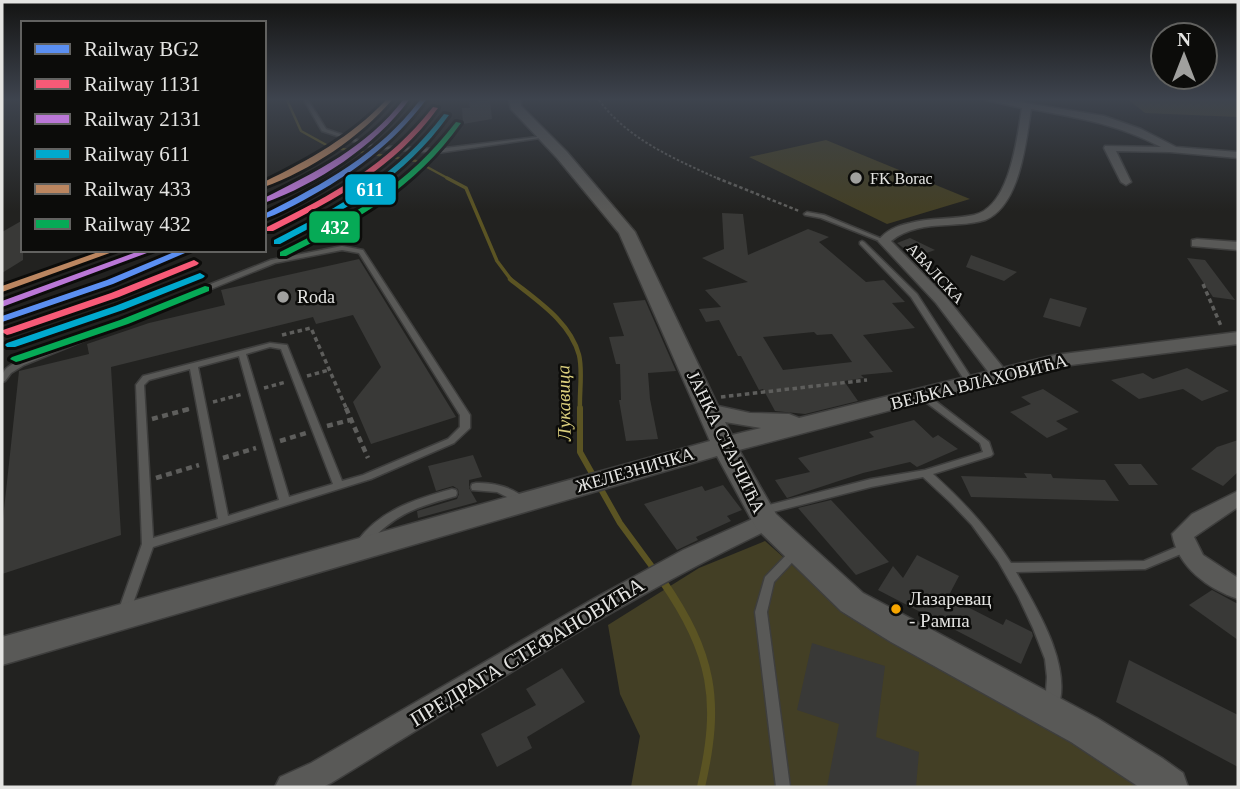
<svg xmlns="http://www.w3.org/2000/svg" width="1240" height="789" font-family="'Times New Roman',serif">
	<rect width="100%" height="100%" fill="#222220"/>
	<g fill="#433f25">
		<polygon points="1129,100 1238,100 1238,117 1145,113"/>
		<polygon points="826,140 970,199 887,224 749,157"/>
		<polygon points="765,541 851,617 1099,758 1137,787 631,787 640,736 620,694 608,625 699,568"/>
	</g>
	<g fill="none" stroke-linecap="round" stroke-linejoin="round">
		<polyline stroke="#5b5423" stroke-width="2.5" points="287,100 301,131 330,147 416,161 451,180"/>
		<polyline stroke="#5b5423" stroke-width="3.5" points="447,178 466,188 497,261 512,281"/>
		<path stroke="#5b5423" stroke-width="4.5" d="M510,279C536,300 570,321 579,355C583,371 579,393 580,410"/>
		<polyline stroke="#5b5423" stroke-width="6" points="580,408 580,452 620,523 656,572"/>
		<path stroke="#5b5423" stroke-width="8" d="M662,580C713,654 721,701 701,787"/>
	</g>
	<g fill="#393937" fill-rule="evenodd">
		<polygon points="490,100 492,119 463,124 462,108 470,108 469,102"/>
		<path d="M722,213L743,214L748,255L808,229L829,237L819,242L866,282L884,280L905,302L892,303L915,328L863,335L893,372L861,375L864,378L844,381L858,401L805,414L775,411L763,389L759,390L741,356H738L719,320L706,322L699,309L721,307L705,290L748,282L702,258L724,249ZM814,332L817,335L832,334L852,362L783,370L763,337Z"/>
		<polygon points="23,220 23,260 2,273 2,232"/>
		<polygon points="910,238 935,250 915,257 897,243"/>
		<polygon points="971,255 1017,272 1004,281 966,267"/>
		<polygon points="1187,258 1205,260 1235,300 1213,297"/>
		<polygon points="359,259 456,417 371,444 353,402 381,367 353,315 316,324 313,317 111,367 121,535 2,574 2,528 19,371 89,354 87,344 149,323 225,305 221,290"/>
		<polygon points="1050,298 1087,308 1080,327 1043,317"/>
		<polygon points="645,300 676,371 648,373 650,399 658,439 626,441 619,400 621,400 620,364 616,364 609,337 624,336 613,303"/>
		<polygon points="1187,368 1229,391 1202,401 1183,389 1139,399 1111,380 1143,373 1153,379"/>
		<polygon points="1043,389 1079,412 1056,421 1068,429 1047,438 1010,412 1031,404 1021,397"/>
		<polygon points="914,420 933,438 938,435 958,449 917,467 910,462 863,473 787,498 775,480 810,472 798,458 874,437 869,432"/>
		<polygon points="1238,440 1238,472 1223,486 1191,469 1217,447"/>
		<polygon points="473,455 482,477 469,480 469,488 477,502 418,518 417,511 457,499 459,494 458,489 453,486 436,491 428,466"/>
		<polygon points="1114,464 1141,464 1158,485 1129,485"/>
		<polygon points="1024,473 1051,474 1053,478 1105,480 1119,501 971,497 961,476 1027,478"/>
		<polygon points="723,485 742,510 727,516 731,521 696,537 698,540 677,550 644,504 702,486 705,491"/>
		<polygon points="831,500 889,562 856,575 798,508"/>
		<polygon points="917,555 959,576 948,597 1003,625 1006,619 1032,632 1033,636 1021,664 878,590 893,566 903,578"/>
		<polygon points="1212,590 1238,604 1238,640 1189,605"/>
		<polygon points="812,643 885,666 876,737 919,752 916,787 827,787 839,724 797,710"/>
		<polygon points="1129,660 1238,715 1238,767 1116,702"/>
		<polygon points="562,668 585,702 527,737 532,748 497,767 481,734 536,705 526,689"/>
	</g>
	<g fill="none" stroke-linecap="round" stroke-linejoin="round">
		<g stroke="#3e3e3d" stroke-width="3">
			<g id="service">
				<polygon points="304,100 308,100 326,129 375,146 437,149 545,136 547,137 437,153 374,148 322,131"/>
				<polygon points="807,212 824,215 887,241 882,242 821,218 805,215 804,214"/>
				<polygon points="862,241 864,242 917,294 974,382 973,384 967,384 911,297 860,244 860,242"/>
				<path d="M342,246L363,250L470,415V428L454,443L371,479L153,547L130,612L128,616L124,617L120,616L118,612L142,544L136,385L143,376L270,343L287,345L342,481L363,475L448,439L460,427V415L359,253L342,250L275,263L24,365L11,373L5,381L2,382C1,369 8,367 18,361L271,260ZM270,347L281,349L333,484L289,497L246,354ZM239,356L279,500L228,516L198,367ZM190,369L218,519L153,538L144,385L149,380Z"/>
				<path d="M922,392L925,393L989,442L993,454L991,456L933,474C963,501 989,529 1011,563L1144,561L1184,544L1188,545L1190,548L1188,551L1145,569L1016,572C1037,609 1074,668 1057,711L1052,713L1047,711L1045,707L1047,677L1045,659L1033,628L1018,596L998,561L972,525L951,503L923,477L871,487L761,515L757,514L756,511L757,508L761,507L871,479L925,470L983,452L980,443L919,397L918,395L919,393Z"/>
				<path d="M476,483C494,482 515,488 528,501L527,504L523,505L497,492L472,490L471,487L472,484Z"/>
				<path d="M452,489L456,490L457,493L456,496C416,507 394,514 366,546L362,547L358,546L356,543C379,510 416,499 452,489Z"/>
				<polygon points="796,548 800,549 802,552 774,582 767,612 790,787 776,787 755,612 765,577 792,549"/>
			</g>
		</g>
		<g stroke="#3e3e3d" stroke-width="3">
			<g id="minor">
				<path d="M986,100H1007L1104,116L1141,129L1176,147L1238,152V158L1170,152L1116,151L1131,182L1126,185L1121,182L1104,148L1105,146L1161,147C1117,124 1079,118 1031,109C1026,142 1020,206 985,220C973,224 959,224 947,225C927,226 907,228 891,241L946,297L1005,370L1007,374L999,379L993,378L936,303L878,241C886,230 897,226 910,223C931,217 952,220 974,215C1010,207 1017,138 1022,108Z"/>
				<polygon points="1197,239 1238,242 1238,250 1192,246 1192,240"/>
				<path d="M1238,491V507L1194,537L1203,555L1238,578V599C1208,589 1178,567 1172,534L1192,514Z"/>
				<path d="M766,513L774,515L777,521L774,527C620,600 477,694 331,783L323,787H275L280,777L311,763L595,598L683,550Z"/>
			</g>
		</g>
		<g stroke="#3e3e3d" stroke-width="3">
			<path id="tertiary" d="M509,100H521V106L567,152L635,232L718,406L750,413L789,414L799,418L1055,355L1238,332V344L1055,367L739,450L776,514L863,593L1097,718L1162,758L1183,773L1188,787H1139L1071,742L891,642L841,611L756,528L717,456L2,665V637L710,441L619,233L557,158L511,109ZM725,422L761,428L732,435Z"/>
		</g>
		<path stroke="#5e5e5c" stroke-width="2" stroke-dasharray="2.5 2" stroke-linecap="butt" d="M599,100C628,140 677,160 721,180"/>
		<polyline stroke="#5e5e5c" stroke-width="2.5" stroke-dasharray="3.5 2.5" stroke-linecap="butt" points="717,178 799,211"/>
		<g stroke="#5e5e5c" stroke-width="3.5" stroke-dasharray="4.5 3.5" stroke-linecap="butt">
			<polyline points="1203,284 1221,326"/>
			<polyline points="282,335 311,328 347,410"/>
			<polyline points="307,376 329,370"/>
			<polyline points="264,388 286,382"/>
			<polyline points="721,397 867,380"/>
			<polyline points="213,402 243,394"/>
			<polyline points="185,410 189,409"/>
		</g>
		<g stroke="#5e5e5c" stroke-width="4.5" stroke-dasharray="6 4.5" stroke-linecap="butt">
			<polyline points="346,408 368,458"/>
			<polyline points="152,419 189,409"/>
			<polyline points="327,426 350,420"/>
			<polyline points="280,441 306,433"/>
			<polyline points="223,458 256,448"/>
			<polyline points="156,478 199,465"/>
		</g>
		<use href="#service" fill="#595957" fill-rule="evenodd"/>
		<use href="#minor" fill="#595957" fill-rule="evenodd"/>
		<use href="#tertiary" fill="#595957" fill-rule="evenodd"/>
		<g stroke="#0c0c0a" stroke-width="6">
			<g id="rail-1">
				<path d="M420,100H426C393,144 352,174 304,200C291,207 278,214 264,219V214C325,183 378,155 420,100Z"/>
				<polygon points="179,250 192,250 113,284 2,322 2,316 107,280"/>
			</g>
		</g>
		<g stroke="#0c0c0a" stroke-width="6">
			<g id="rail-2">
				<path d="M433,107L438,108C394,168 338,198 273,231H267V227C332,195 388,165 433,107Z"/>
				<polygon points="194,260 199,263 197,265 119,297 11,334 7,335 2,332 3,330 111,293"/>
			</g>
		</g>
		<g stroke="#0c0c0a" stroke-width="6">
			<g id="rail-3">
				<path d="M403,100H409C375,146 317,184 264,203V198C316,172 367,147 403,100Z"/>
				<polygon points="142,250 155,250 2,307 2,301"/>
			</g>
		</g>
		<g stroke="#0c0c0a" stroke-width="6">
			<g id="rail-4">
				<path d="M444,114L449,115C403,179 348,208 280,244H274V240C342,205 397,176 444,114Z"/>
				<polygon points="200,273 205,276 203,278 123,310 15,347 7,347 5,345 7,343 115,306"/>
			</g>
		</g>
		<g stroke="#0c0c0a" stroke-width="6">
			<g id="rail-5">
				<path d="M386,100H392C359,138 311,170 264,187V182C309,160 351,137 386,100Z"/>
				<polygon points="104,250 118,250 2,292 2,286"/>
			</g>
		</g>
		<g stroke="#0c0c0a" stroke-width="6">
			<g id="rail-6">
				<path d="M456,122L461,123C414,189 357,220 286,256H280V252C351,217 407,186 456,122Z"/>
				<polygon points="205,286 209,287 209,291 128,324 20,361 16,362 10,359 12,357 120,320"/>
			</g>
		</g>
		<use href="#rail-1" fill="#5b8ff1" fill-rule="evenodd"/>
		<use href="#rail-2" fill="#f75a77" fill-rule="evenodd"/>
		<use href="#rail-3" fill="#ba77d6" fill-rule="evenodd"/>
		<use href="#rail-4" fill="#00a9ce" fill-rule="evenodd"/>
		<use href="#rail-5" fill="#bb8660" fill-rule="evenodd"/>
		<use href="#rail-6" fill="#06aa56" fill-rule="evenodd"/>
	</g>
	<linearGradient id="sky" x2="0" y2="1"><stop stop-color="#131312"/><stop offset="0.47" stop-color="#3e444e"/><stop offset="1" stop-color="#3e444e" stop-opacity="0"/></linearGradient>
	<rect width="1240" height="211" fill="url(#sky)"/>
	<g fill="#a0a09e" stroke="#0c0c0a" stroke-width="2.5">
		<circle cx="856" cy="178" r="7"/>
		<circle cx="283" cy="297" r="7"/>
	</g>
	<circle fill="#f7a600" stroke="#0c0c0a" stroke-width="2.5" cx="896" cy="609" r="6"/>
	<g text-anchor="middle" stroke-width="5" stroke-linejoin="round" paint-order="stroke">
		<g font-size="16" fill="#e4e4e2" stroke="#0c0c0a" text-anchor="start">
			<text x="870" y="184">FK Borac</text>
		</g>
		<g font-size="16" fill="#e4e4e2" stroke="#0c0c0a">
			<text transform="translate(936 273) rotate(47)" y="6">АВАЛСКА</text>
		</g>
		<g font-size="18" fill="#e4e4e2" stroke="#0c0c0a" text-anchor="start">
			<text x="297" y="303">Roda</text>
		</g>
		<g font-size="18" fill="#e4e4e2" stroke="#0c0c0a">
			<text transform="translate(979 382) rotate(-14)" y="6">ВЕЉКА ВЛАХОВИЋА</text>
			<text transform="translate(726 442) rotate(64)" y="6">ЈАНКА СТАЈЧИЋА</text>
			<text transform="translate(635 470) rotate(-16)" y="6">ЖЕЛЕЗНИЧКА</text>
		</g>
		<g font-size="19" font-style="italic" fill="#dbcf7d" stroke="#0c0c0a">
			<text transform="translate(563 403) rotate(-91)" y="7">Лукавица</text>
		</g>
		<g font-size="19" fill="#e4e4e2" stroke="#0c0c0a" text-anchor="start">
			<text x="909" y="605">Лазаревац<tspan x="909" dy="22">- Рампа</tspan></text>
		</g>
		<g font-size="21" fill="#e4e4e2" stroke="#0c0c0a">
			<text transform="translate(527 652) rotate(-31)" y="7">ПРЕДРАГА СТЕФАНОВИЋА</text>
		</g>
	</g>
	<g stroke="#0c0c0a" stroke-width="2.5">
		<rect x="344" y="173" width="53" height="33" rx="7" fill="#00a9ce"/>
		<rect x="308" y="210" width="53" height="34" rx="7" fill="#06aa56"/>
	</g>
	<g font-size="19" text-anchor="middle" font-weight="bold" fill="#fff">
		<text x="370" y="196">611</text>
		<text x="335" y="234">432</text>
	</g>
	<rect width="1240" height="789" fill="none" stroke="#e4e4e2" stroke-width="7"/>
	<rect x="21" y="21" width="245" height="231" fill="#0c0c0a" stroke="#626260" stroke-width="2"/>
	<rect x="35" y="44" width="35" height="10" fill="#5b8ff1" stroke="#626260" stroke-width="2"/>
	<text x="84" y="56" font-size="21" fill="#e4e4e2">Railway BG2</text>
	<rect x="35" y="79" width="35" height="10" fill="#f75a77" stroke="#626260" stroke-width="2"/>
	<text x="84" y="91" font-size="21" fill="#e4e4e2">Railway 1131</text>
	<rect x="35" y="114" width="35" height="10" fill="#ba77d6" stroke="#626260" stroke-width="2"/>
	<text x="84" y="126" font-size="21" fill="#e4e4e2">Railway 2131</text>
	<rect x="35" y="149" width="35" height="10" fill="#00a9ce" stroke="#626260" stroke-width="2"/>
	<text x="84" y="161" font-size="21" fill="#e4e4e2">Railway 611</text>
	<rect x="35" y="184" width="35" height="10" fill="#bb8660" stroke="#626260" stroke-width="2"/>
	<text x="84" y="196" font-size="21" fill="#e4e4e2">Railway 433</text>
	<rect x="35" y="219" width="35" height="10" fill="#06aa56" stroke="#626260" stroke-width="2"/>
	<text x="84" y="231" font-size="21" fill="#e4e4e2">Railway 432</text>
	<g transform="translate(1184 56)"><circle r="33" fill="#0c0c0a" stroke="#626260" stroke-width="2"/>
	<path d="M0-5L12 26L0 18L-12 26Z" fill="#a0a09e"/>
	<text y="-10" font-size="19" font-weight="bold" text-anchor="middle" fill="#e4e4e2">N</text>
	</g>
</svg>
